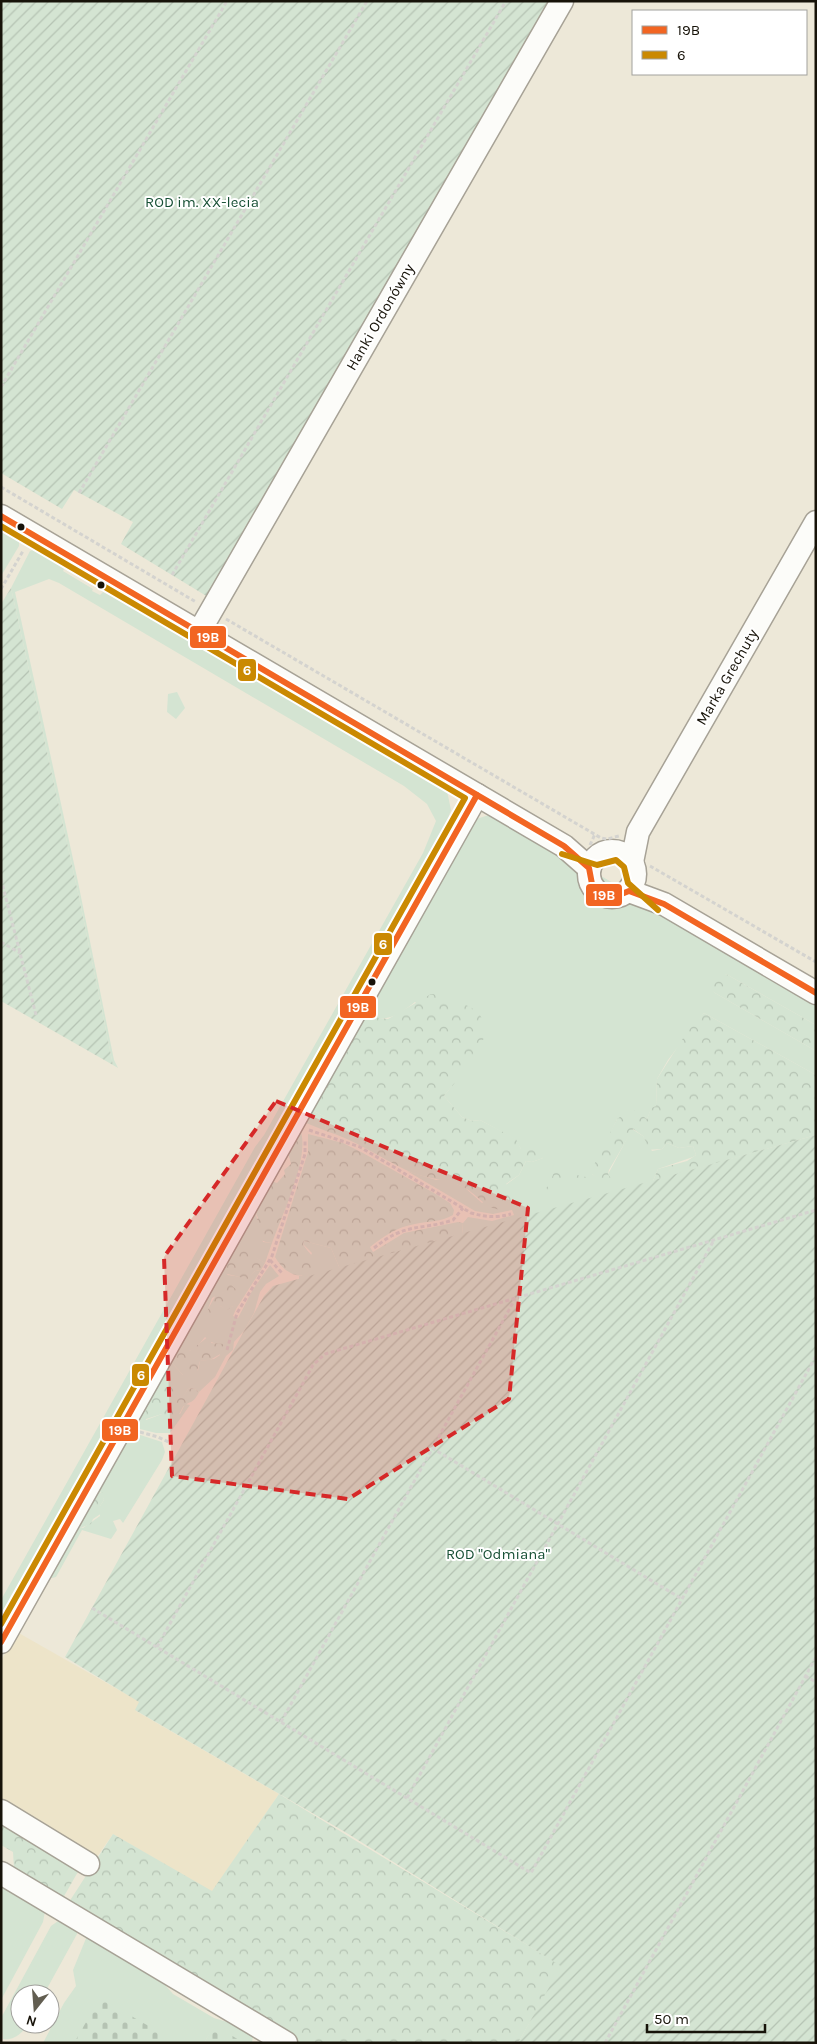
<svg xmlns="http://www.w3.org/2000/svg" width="817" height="2044" font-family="Karla,sans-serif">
	<defs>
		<pattern id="forest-crowns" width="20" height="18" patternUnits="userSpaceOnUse" patternTransform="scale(1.25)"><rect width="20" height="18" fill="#d4e4d2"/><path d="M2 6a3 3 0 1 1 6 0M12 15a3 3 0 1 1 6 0" fill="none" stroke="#b5c3b3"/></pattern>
		<pattern id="cemetery-stones" width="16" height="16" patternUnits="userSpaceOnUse" patternTransform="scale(1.25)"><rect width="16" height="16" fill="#d4e4d2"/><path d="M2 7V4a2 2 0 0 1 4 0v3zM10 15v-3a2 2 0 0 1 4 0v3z" fill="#b5c3b3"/></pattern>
		<pattern id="garden-furrows" width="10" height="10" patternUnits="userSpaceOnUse" patternTransform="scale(1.25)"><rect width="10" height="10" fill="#d4e4d2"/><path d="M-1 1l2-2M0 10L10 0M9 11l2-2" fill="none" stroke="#b5c3b3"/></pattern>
	</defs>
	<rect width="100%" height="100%" fill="#ede8d8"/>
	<polygon fill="#ede4c9" points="17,1632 140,1702 136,1711 279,1794 212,1892 113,1834 94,1861 1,1805 1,1661"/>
	<g fill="#d4e4d2" fill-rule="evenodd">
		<polygon points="1,525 19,539 19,546 1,576"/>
		<polygon points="35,549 67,563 63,571 93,589 92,591 100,595 103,592 115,598 118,594 441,787 447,791 451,810 445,826 450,829 1,1625 1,1600 255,1147 264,1135 423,853 436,821 427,804 404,786 59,583 49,579 15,592 78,882 114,1060 118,1068 113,1065 79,897 11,588 30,551"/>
		<polygon points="177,692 185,708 176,719 167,712 168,694"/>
		<path d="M489,815L577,862L816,1001V1025L726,974L712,989L715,993L816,1051V1075L704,1013L668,1060L657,1079L656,1106L651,1109L647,1119L642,1117L617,1119L592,1174L600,1179L608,1174L613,1165L632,1129L643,1136L652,1151L662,1149L667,1143L679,1148L693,1146L696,1155L693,1157L658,1169L653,1181L462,1235L463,1223L468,1217L492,1221L514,1215L512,1210L493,1214L475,1211L407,1171L436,1180L444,1179L464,1187L482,1203L519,1175L526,1161L532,1162L543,1158L521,1149L515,1139L480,1120L472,1121L462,1117L444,1096L475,1056L415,1002C396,1017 388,1022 364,1016L476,819Z"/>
		<polygon points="312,1110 325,1117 326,1131 306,1123"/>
		<polygon points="255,1211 263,1242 272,1243 265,1263 235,1246"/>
		<polygon points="304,1241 331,1248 340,1269 299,1280 299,1276 302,1276 312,1253 303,1244"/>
		<path d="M270,1265L279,1276L266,1284L260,1292L254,1313L244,1331L234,1342L233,1350L226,1356L215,1377L199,1392L193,1388L188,1389L182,1399L176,1396L162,1375L170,1361L183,1375L198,1370L200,1361L214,1359L220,1355L217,1344L211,1342L205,1337L195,1349L190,1351L179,1345L222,1269L228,1275L248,1278L255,1271L261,1270L236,1309L233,1316L238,1318L252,1291ZM224,1292L233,1296V1306L227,1309L220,1306L208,1309L212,1298Z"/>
		<polygon points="185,1404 190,1405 170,1433 156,1433 136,1428 134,1425 145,1405 144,1414 146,1420 162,1414 180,1414"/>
		<polygon points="131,1432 162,1442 165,1452 162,1460 123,1523 120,1519 113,1521 117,1530 111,1539 82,1530 56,1577 52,1578 49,1575 77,1526 83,1528 100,1516 100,1506 104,1500 101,1492 95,1495 113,1462 119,1458 118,1452"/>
		<polygon points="6,1882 46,1906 43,1922 1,2000 1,1891"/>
		<path d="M61,1919L78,1925L77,1934L44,1994H20V2024H28C23,2033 13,2041 3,2039L1,2018L51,1926Z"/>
		<polygon points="87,1936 150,1968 173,1994 214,2018 247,2028 253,2036 252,2043 239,2043 213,2028 204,2043 43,2043 64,2003 76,1986 73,1970"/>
	</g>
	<g fill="url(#forest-crowns)">
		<polygon points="726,974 816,1025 816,1051 715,993 711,989 714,980"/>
		<path d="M431,994C447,995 456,1000 470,1007C509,1029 461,1074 444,1096L462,1117L472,1121L480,1120L516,1139L521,1149L536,1148L543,1158L532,1162L526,1161L519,1175L506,1184L513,1190L514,1201L511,1207C488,1217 480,1194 461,1186C443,1178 424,1179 406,1170C379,1157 355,1140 326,1131L325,1117L312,1110L364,1016L388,1019Z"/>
		<polygon points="704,1013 816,1075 816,1135 653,1181 658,1169 687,1161 696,1155 693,1146 679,1148 667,1143 662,1149 645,1150 644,1147 646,1142 643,1136 633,1129 609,1170 608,1174 612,1180 602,1182 592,1174 592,1169 617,1119 632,1109 647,1119 651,1108 656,1106 657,1079 687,1032"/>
		<path d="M301,1132C309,1160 282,1215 272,1243C261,1242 256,1238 252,1227L258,1218L255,1211L271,1181L277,1183L285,1174L284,1170L291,1164L288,1152Z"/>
		<path d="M308,1134L343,1143L363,1153L434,1193L450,1203L454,1210L453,1215C441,1222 429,1221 415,1224C397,1227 384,1236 370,1247L373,1252L404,1233L458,1222L463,1223L462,1235L340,1269L331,1248L304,1241L303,1244C309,1255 315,1254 317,1269C301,1283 284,1273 275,1257L308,1152Z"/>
		<path d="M555,1168C567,1170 578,1177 588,1177L583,1186H578L563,1175L558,1186L547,1193L546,1188L550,1184Z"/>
		<path d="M235,1246C244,1249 257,1258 265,1263L261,1270L255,1271L248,1279L223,1273L222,1269Z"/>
		<polygon points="230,1284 238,1291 233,1296 233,1306 227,1310 220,1306 216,1312 210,1314 208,1309 217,1293 224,1292 226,1287"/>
		<polygon points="209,1336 213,1337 211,1343 224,1344 222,1353 210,1360 200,1361 196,1375 190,1377 183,1375 170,1361 179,1345 185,1345 190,1351"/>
		<path d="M171,1373L181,1390L177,1396L182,1398L188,1389L193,1388L199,1392C193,1405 190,1400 183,1407L173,1426L167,1427L163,1424L162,1414L143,1420L141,1416L146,1410C144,1400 152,1397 156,1390C159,1386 159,1380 162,1375Z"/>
		<polygon points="102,1492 104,1500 100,1506 102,1513 93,1519 91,1524 80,1528 77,1526 95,1495"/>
		<polygon points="279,1794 562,1966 518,2043 301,2043 69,1902 113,1834 212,1891"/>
		<polygon points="1,1818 79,1870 63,1898 14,1869 13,1852 1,1845"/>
	</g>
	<g fill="url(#cemetery-stones)">
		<polygon points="100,1998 178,2043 74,2043"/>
		<polygon points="214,2025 244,2043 204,2043"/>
	</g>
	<g fill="url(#garden-furrows)">
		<polygon points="1,1 548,1 208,597 121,544 133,522 74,490 62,509 1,473"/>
		<polygon points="11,588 79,897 113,1065 1,1001 1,604"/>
		<polygon points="816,1135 816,2043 518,2043 561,1966 345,1832 135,1710 139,1702 65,1657 244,1331 264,1296 273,1286"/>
	</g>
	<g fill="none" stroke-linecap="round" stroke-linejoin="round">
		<g stroke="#a7a296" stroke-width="25">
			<g id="minor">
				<polyline points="1,516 564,846 589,868"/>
				<polyline points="199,632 562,1"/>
				<circle cx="612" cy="874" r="23"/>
				<polyline points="632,862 638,832 816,522"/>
				<polyline points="629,891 664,904 816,993"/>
				<polyline points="1,1642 477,795"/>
				<polyline points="1,1811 88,1864"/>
				<polyline points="1,1873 286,2043"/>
			</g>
		</g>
		<g stroke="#d4d3cf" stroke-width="3" stroke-dasharray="4 2.5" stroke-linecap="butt">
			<polyline points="1,387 227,1"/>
			<polyline points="1,487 196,602"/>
			<polyline points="79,493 367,1"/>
			<polyline points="172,575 506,1"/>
			<polyline points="1,589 23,551"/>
			<polyline points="226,619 601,838 607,839 619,836"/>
			<polyline points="590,845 595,834"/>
			<polyline points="650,866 816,962"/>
			<polyline points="1,879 36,1015"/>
			<polyline points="1,942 20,953"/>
			<path d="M309,1130L360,1147L471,1213C486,1217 496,1218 511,1214"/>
			<path d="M374,1248C406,1222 419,1231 453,1220L463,1208"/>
			<polyline points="270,1260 282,1273"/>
			<polyline points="227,1350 237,1313 272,1256 305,1154 305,1139"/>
			<polyline points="140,1432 158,1437 173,1444"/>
			<polyline points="432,1448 682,1599"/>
			<polyline points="92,1608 531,1873 816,1356"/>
			<polyline points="157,1647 313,1365 325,1354 816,1210"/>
			<polyline points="805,1676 816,1682"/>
			<polyline points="281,1722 515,1299"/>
			<polyline points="407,1798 714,1240"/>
			<polyline points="605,2043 816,1657"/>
		</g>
		<use href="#minor" stroke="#fcfcf9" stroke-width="22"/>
		<g stroke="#fff" stroke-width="10">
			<g id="bus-1">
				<polyline points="1,516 564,846 589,868 592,884 601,894 614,897 629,891 664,904 816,993"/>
				<polyline points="1,1642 477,795"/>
			</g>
		</g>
		<g stroke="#fff" stroke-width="10">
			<g id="bus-2">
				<polyline points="1,526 465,798 1,1624"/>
				<polyline points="562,854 597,865 616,860 624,867 628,883 658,910"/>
			</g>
		</g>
		<use href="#bus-1" stroke="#f26522" stroke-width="6"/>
		<use href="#bus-2" stroke="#ca8902" stroke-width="6"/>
	</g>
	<path fill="#d62828" fill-opacity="0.2" stroke="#d62828" stroke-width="4" stroke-dasharray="10 6" stroke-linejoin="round" d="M276,1101L528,1208L509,1399L348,1499L172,1476L164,1257Z"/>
	<g fill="#171309" stroke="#fff" stroke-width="2">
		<circle cx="21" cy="527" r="4.5"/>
		<circle cx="101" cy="585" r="4.5"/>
		<circle cx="372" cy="982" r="4.5"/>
	</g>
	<g text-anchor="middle" stroke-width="4" stroke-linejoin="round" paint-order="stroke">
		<g font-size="15" fill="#175035" stroke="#fff">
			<text x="202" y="207">ROD im. XX-lecia</text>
			<text x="498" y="1559">ROD "Odmiana"</text>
		</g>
		<g font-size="15" fill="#171309" stroke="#fff">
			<text transform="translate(380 317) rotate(-60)" y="5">Hanki Ordonówny</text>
			<text transform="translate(727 677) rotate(-60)" y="5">Marka Grechuty</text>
		</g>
	</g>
	<g stroke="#fff" stroke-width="2">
		<rect x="189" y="625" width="38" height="24" rx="5" fill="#f26522"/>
		<rect x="237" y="658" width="20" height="24" rx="5" fill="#ca8902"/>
		<rect x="585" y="883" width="38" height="24" rx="5" fill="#f26522"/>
		<rect x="373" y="932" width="20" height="24" rx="5" fill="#ca8902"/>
		<rect x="339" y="995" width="38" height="24" rx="5" fill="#f26522"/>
		<rect x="131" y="1363" width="19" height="24" rx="5" fill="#ca8902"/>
		<rect x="101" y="1418" width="38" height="24" rx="5" fill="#f26522"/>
	</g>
	<g font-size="14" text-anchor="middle" font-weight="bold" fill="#fff">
		<text x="208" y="642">19B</text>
		<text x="247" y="675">6</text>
		<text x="604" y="900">19B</text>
		<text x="383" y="949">6</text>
		<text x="358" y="1012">19B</text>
		<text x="141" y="1380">6</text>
		<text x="120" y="1435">19B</text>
	</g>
	<rect width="817" height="2044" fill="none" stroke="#171309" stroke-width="5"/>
	<rect x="632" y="10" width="175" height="65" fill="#ffffff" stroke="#a2a19d"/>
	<rect x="642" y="26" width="25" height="8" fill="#f26522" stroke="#a2a19d"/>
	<text x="677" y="35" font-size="15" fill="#171309">19B</text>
	<rect x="642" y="51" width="25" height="8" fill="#ca8902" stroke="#a2a19d"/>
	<text x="677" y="60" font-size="15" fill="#171309">6</text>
	<g transform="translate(35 2009) rotate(197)"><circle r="24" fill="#ffffff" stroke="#a2a19d"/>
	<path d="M0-4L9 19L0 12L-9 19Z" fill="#625e51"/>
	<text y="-8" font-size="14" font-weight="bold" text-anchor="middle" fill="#171309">N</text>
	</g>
	<path d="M647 2024v8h118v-8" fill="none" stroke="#171309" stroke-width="2.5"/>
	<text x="654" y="2024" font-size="15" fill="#171309" stroke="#ffffff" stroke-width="4" paint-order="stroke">50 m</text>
</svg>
